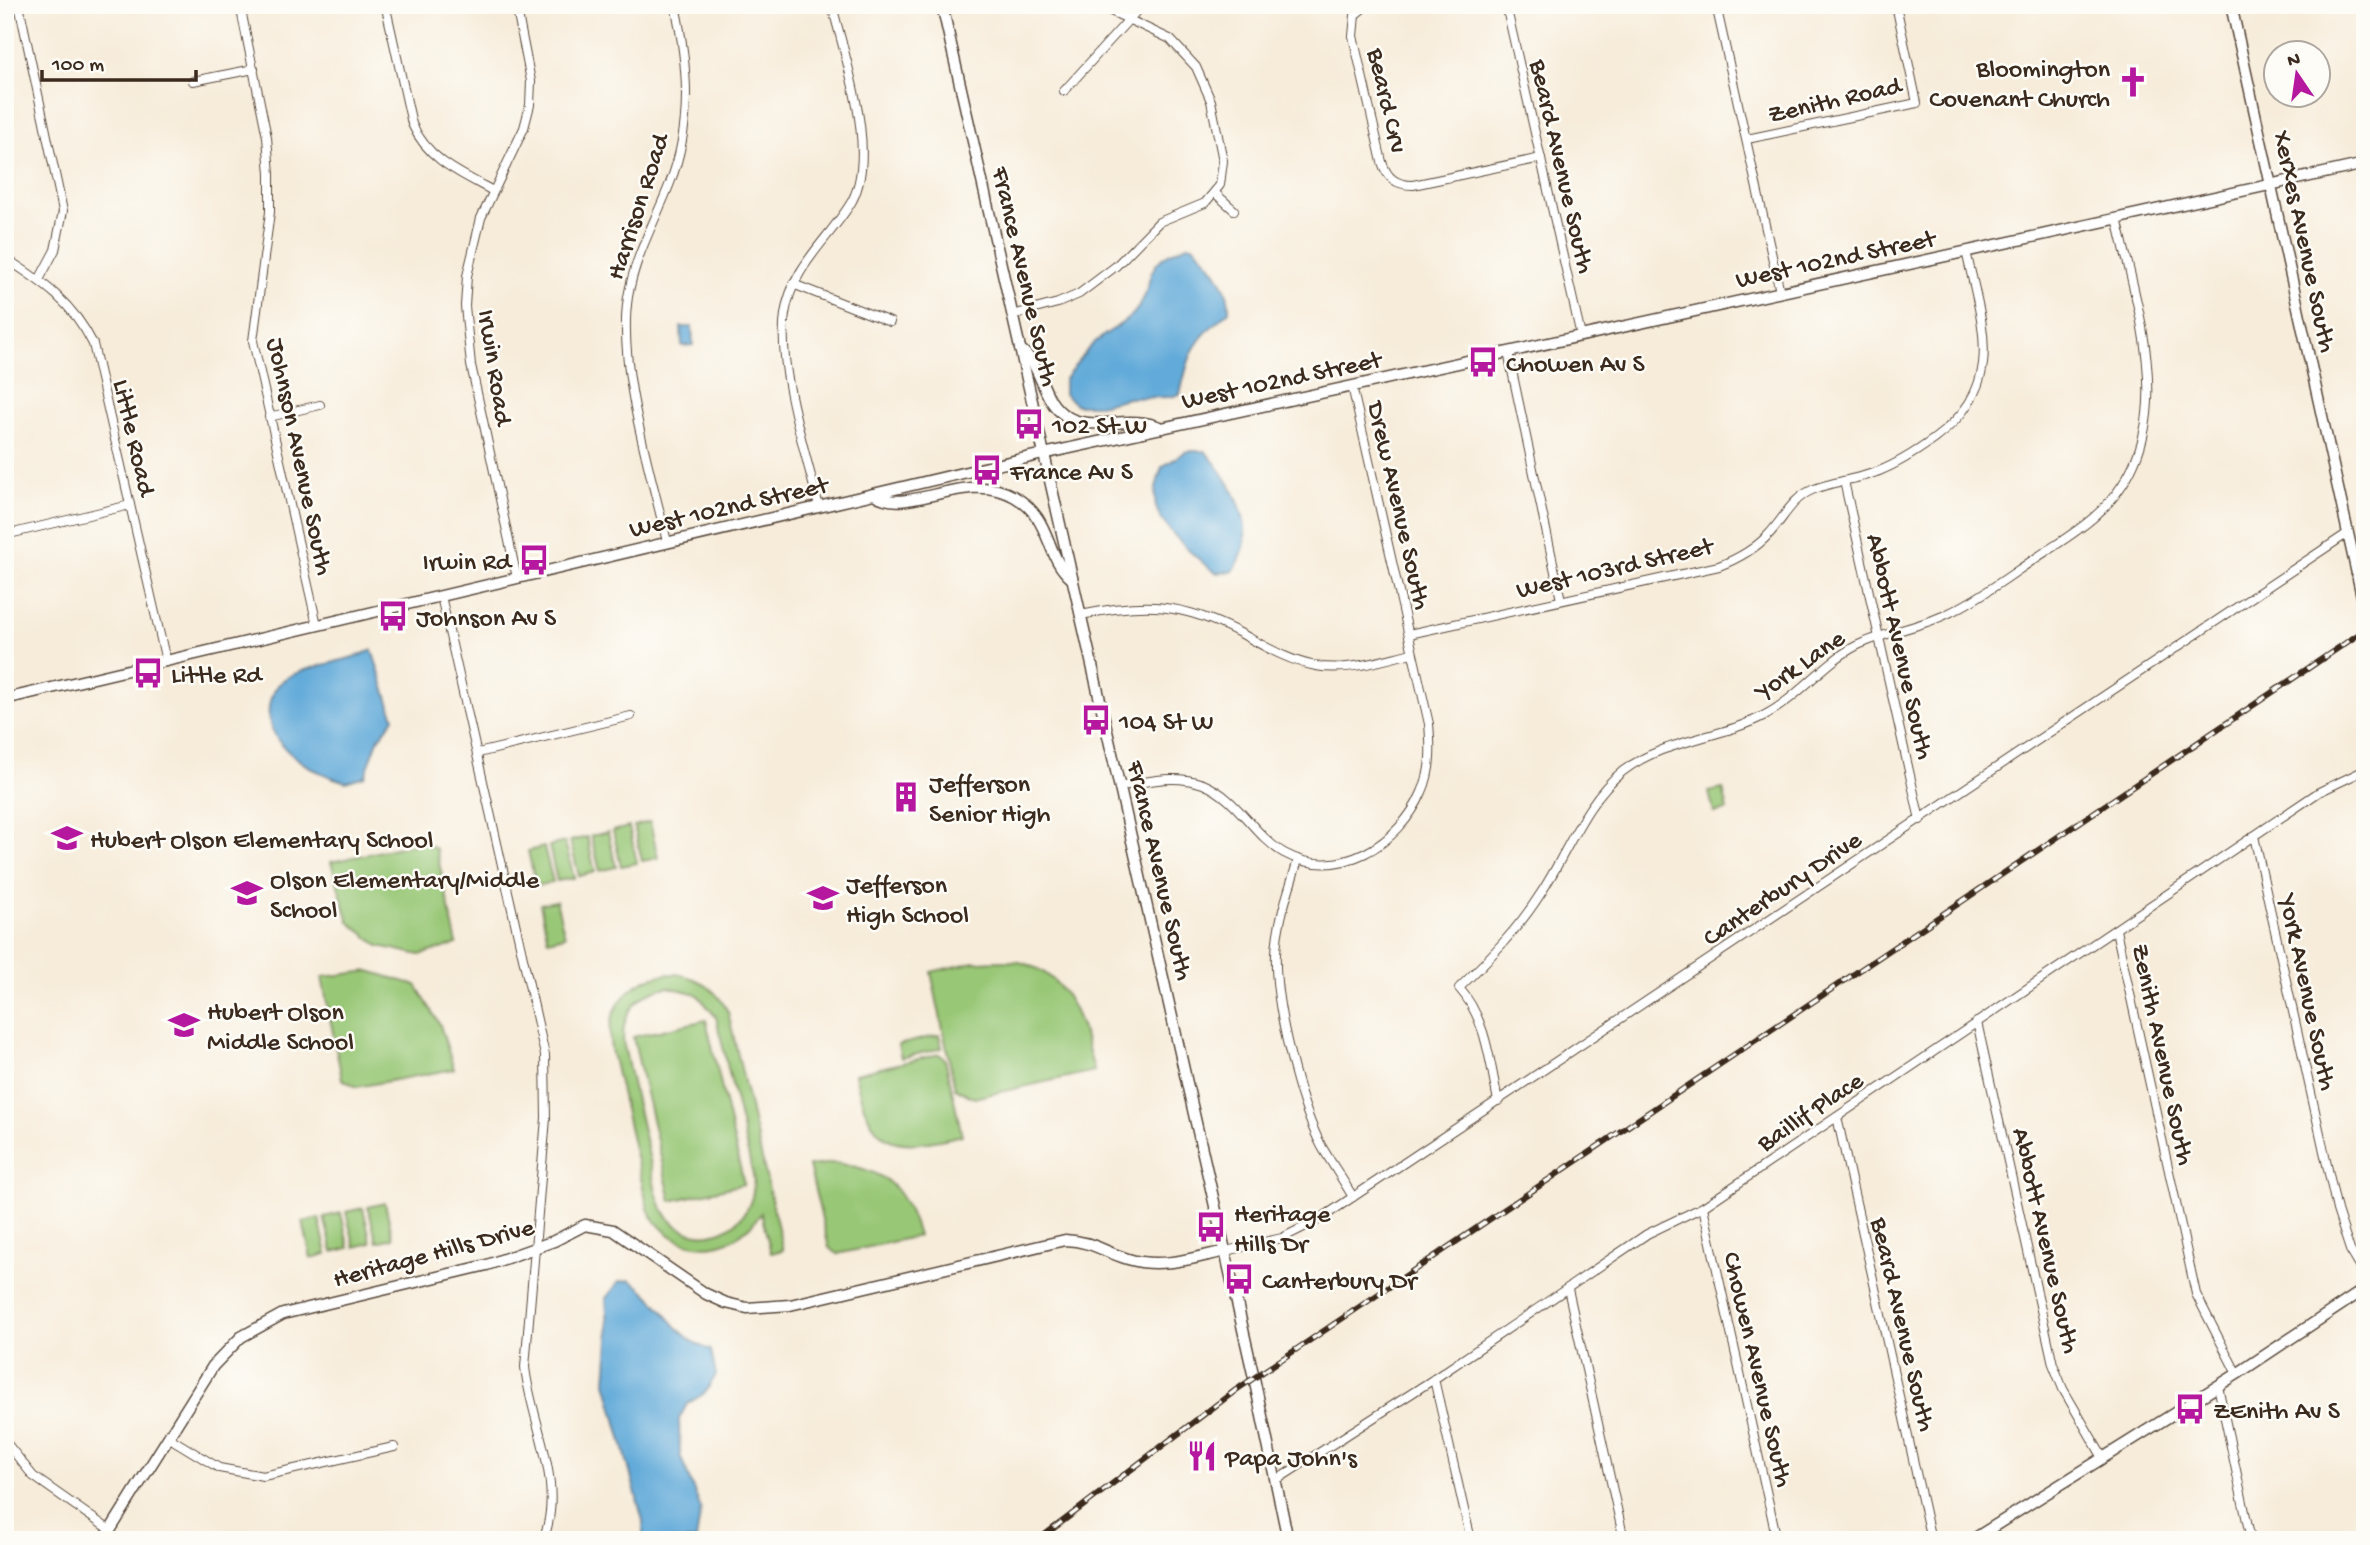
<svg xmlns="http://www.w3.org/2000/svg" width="2370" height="1545" font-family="'Gochi Hand',sans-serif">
	<rect width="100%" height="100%" fill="#fdfcf7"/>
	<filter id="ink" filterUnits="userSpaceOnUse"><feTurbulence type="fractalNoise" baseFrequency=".0143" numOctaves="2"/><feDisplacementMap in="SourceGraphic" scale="14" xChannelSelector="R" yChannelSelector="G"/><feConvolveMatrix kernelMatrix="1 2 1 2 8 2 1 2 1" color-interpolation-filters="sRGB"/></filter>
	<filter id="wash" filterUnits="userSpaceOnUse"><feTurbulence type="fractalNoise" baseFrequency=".00686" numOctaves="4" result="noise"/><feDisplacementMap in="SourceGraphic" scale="28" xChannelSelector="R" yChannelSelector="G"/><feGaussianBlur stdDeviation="1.57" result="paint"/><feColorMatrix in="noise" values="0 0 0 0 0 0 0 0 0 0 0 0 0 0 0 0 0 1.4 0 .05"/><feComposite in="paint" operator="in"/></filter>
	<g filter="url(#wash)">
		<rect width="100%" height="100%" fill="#f7ecda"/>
		<g fill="#98c776" stroke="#6a784a" stroke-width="2" fill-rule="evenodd">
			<polygon points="1723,789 1728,810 1714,813 1709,792"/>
			<polygon points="650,822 658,858 642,861 634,826"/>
			<polygon points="629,827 637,863 621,866 613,831"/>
			<polygon points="608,832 616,867 600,871 591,836"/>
			<polygon points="587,837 595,872 579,876 570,841"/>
			<polygon points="423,842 436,849 457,944 420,955 379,946 349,922 331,862"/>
			<polygon points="565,842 574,878 557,881 549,846"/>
			<polygon points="544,847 553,882 536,886 528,851"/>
			<polygon points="556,901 565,936 548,940 540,904"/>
			<path d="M974,962C988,962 1009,959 1023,963C1071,976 1083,1029 1094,1071L974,1098L955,1088L931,972Z"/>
			<polygon points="369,971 416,985 440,1025 454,1069 357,1087 342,1079 322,977"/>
			<path d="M676,974C701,978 717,990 728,1012L783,1250L771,1253L761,1213C733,1257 673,1258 648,1209L611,1049C604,1006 634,974 676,974ZM668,987L697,994L716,1017L753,1175C761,1231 689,1258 662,1208C654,1193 653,1173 649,1156C640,1119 632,1083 624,1046C619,1015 637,992 668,987Z"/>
			<polygon points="706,1020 744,1184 671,1201 633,1037"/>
			<polygon points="939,1035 942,1048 901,1058 898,1045"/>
			<path d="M939,1054L945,1059L962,1135C892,1152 871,1149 855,1074Z"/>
			<path d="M834,1163C886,1169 904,1187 918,1236L838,1254L829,1248L809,1166Z"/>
			<polygon points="385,1203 393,1238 377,1242 368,1207"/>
			<polygon points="363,1208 371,1243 355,1247 346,1212"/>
			<polygon points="341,1213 349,1248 333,1252 324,1217"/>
			<polygon points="319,1218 327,1254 311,1258 303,1222"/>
		</g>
		<g fill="#62aad9" stroke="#4e6a7c" stroke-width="2">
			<path d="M1188,245H1193C1209,261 1231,287 1229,311C1193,342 1191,348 1180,394L1171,397L1128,398L1099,405H1077L1064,394V380C1073,369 1081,356 1091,346C1103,333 1122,326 1134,313C1160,283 1134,265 1188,245Z"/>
			<polygon points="681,327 692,327 693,345 682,346"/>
			<path d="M1187,451H1205C1232,482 1263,531 1233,571L1217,573C1199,562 1165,530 1157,510C1152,496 1158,480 1162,467Z"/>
			<path d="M372,650L394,718L378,740L365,776L346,782C312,772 264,747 269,706C270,697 277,683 285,679C309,664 346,663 372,650Z"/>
			<path d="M630,1280C662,1299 674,1339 711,1350L716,1375L705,1393L687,1404L679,1419L680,1455L701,1509L696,1540H643V1521L606,1382L609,1340L606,1298L619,1282Z"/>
		</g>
	</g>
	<g filter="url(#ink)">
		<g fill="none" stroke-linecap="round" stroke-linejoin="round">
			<g stroke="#57473a" stroke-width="10">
				<g id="street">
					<polyline points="19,5 63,211 55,250 39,280"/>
					<polyline points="240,5 267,137 270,174 270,212 253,341 317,625"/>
					<polyline points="516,5 531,81 530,105 524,128 481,218 467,276 465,306 471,365 517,578"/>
					<path d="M1367,5L1355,15L1353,36L1382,162C1387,178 1396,185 1413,185L1541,158"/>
					<polyline points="1506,5 1581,336"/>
					<polyline points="1716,5 1780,292"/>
					<path d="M386,8L412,124C428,160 460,173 493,191"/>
					<polyline points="193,81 254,69"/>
					<polyline points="1064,91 1142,5"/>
					<polyline points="1747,139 1917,103 1896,5"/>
					<polyline points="1215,193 1234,210"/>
					<path d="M5,258C43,282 73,303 93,344L166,661"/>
					<polyline points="793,284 890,322"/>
					<polyline points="1012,315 1058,303 1079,294 1116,266 1159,222 1205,203 1220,185 1223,161 1211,101 1196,67 1170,39 1098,5"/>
					<polyline points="1508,352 1561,600"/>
					<polyline points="269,417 320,405"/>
					<polyline points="1844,481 1920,820"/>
					<path d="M819,507C806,453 777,367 785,314C792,268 825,243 849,206C881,158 845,59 832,5"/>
					<polyline points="5,535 130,505"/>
					<path d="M667,542C651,472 617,367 628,297C635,255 655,222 670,183C693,124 688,65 675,5"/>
					<path d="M441,596L545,1055L546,1118L525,1367C531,1423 566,1484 543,1540"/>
					<path d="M1081,615C1145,601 1183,603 1242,634C1266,647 1289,661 1316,666C1348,672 1382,660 1412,653"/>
					<path d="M1409,634L1719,566C1737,559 1754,550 1768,535C1783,520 1791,499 1812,490C1833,481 1857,480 1879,471C1899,463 1916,452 1934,439C2007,385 1983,328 1966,251"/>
					<polyline points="478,753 631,716"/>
					<path d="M1119,787C1148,781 1175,774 1203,784C1238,798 1253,835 1284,853C1338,883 1400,844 1422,792C1432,770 1431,747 1429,724L1352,386"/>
					<polyline points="2254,836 2337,1210 2350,1250 2365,1275"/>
					<path d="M1298,860C1289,890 1277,922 1276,954C1274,1002 1299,1104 1322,1147C1332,1164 1343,1180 1353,1197"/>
					<polyline points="2116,930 2196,1294 2237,1374"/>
					<polyline points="1977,1022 2053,1364 2063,1389 2103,1458"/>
					<path d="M1498,1101C1490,1062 1486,1018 1459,988C1489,959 1519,928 1541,893C1568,852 1584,802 1623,771C1665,739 1720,739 1765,715C1799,697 1822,664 1856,646C1885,632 1918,628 1947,614C1979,599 2009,576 2039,556C2057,544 2077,532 2094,517C2185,438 2139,317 2117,218"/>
					<polyline points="1837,1117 1931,1540"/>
					<polyline points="1703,1207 1777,1540"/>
					<polyline points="1226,1251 1282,1238 1320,1219 2348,533"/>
					<polyline points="1568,1289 1624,1540"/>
					<polyline points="1434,1379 1471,1540"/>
					<polyline points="2218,1386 2251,1540"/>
					<polyline points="168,1437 219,1468 263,1476 394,1447"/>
					<polyline points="5,1441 33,1476 110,1530"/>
					<polyline points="1275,1481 1434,1379 1647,1234 1703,1207 2319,792 2365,770"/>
				</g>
			</g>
			<g stroke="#57473a" stroke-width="13">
				<g id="secondary">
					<polyline points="942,5 1254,1378 1288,1540"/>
					<polyline points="2231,5 2365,610"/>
					<path d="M1020,349C1044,366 1040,400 1066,416C1093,433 1129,413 1162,428"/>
					<path d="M874,494C908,518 965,468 1015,497C1053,519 1044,556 1072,579"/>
					<polyline points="5,699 1043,454 2365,164"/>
					<path d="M104,1540L213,1366L241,1337L283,1314L487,1265L554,1241L585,1225L613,1230L706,1294L726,1303L747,1308L790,1305L1065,1240C1092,1241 1104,1252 1128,1259C1160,1269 1193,1258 1226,1251"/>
					<polyline points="1972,1540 2237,1374 2365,1289"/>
				</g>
			</g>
			<use href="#street" stroke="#fff" stroke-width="8"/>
			<use href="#secondary" stroke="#fff" stroke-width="10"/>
			<g stroke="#3b2a1e" stroke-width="6">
				<polyline id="rail" points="1038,1540 1236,1390 2365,630"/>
			</g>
			<use href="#rail" stroke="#fdfcf7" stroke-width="3.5" stroke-dasharray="10" stroke-linecap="butt"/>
		</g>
	</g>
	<defs>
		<g id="church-bare" transform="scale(2.415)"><path d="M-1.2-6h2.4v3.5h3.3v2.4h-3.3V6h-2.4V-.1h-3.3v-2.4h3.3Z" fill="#b5179e" stroke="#fdfcf7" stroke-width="2.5" paint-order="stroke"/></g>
		<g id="bus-bare" transform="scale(2.415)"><path d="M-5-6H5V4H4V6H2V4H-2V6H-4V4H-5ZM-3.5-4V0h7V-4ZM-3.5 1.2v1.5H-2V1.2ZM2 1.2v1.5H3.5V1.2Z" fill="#b5179e" stroke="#fdfcf7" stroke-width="2.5" paint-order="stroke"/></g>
		<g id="building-bare" transform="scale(2.415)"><path d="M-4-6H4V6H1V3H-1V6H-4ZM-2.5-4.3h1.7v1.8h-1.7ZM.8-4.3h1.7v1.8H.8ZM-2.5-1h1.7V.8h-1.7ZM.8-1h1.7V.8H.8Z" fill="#b5179e" stroke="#fdfcf7" stroke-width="2.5" paint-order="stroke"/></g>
		<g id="school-bare" transform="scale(2.415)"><path d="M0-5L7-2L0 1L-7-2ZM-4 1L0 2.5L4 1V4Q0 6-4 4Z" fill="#b5179e" stroke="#fdfcf7" stroke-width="2.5" paint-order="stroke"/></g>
		<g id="restaurant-bare" transform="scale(2.415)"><path d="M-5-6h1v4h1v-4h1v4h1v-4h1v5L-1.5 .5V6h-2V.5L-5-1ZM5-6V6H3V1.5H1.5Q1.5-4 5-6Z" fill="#b5179e" stroke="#fdfcf7" stroke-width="2.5" paint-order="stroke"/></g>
	</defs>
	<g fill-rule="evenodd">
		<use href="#church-bare" x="2133" y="82"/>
		<use href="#bus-bare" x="1483" y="362"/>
		<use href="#bus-bare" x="1029" y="424"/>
		<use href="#bus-bare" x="987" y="470"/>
		<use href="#bus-bare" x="534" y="560"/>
		<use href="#bus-bare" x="393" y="616"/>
		<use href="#bus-bare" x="148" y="673"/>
		<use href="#bus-bare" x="1096" y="720"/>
		<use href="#building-bare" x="906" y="797"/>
		<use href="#school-bare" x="67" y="838"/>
		<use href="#school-bare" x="247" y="893"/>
		<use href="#school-bare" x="823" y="898"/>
		<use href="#school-bare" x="184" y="1025"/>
		<use href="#bus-bare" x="1211" y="1227"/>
		<use href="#bus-bare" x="1239" y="1279"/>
		<use href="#bus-bare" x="2190" y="1409"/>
		<use href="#restaurant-bare" x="1202" y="1456"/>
	</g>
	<g text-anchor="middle" stroke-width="5" stroke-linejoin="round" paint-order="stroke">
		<g font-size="26" fill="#3b2a1e" stroke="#fdfcf7" text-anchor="start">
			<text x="2110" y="76" text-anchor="end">Bloomington<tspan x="2110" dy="30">Covenant Church</tspan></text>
			<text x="1506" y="371">Chowen Av S</text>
			<text x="1052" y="433">102 St W</text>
			<text x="1010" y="479">France Av S</text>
			<text x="511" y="569" text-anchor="end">Irwin Rd</text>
			<text x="416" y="625">Johnson Av S</text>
			<text x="171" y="682">Little Rd</text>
			<text x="1119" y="729">104 St W</text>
			<text x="929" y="791">Jefferson<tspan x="929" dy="30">Senior High</tspan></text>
			<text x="90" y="847">Hubert Olson Elementary School</text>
			<text x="270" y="887">Olson Elementary/Middle<tspan x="270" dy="30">School</tspan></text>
			<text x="846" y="892">Jefferson<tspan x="846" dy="30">High School</tspan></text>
			<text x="207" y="1019">Hubert Olson<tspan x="207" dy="30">Middle School</tspan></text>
			<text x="1234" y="1221">Heritage<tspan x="1234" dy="30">Hills Dr</tspan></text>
			<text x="1262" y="1288">Canterbury Dr</text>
			<text x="2213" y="1418">ZEnith Av S</text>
			<text x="1225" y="1465">Papa John's</text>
		</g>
		<g font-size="26" fill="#3b2a1e" stroke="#fdfcf7">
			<text transform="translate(1834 98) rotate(-13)" y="9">Zenith Road</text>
			<text transform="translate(1389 100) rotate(77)" y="9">Beard Crv</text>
			<text transform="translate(1564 166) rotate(77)" y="9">Beard Avenue South</text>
			<text transform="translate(636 206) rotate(-72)" y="9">Harrison Road</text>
			<text transform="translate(2307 241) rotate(78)" y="9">Xerxes Avenue South</text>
			<text transform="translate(1835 257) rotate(-12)" y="9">West 102nd Street</text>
			<text transform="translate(1027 276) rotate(77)" y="9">France Avenue South</text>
			<text transform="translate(497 367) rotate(81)" y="9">Irwin Road</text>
			<text transform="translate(1281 378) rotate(-12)" y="9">West 102nd Street</text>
			<text transform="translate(136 437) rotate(77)" y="9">Little Road</text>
			<text transform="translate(302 456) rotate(78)" y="9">Johnson Avenue South</text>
			<text transform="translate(728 505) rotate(-13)" y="9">West 102nd Street</text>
			<text transform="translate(1401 505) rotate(77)" y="9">Drew Avenue South</text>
			<text transform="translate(1614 566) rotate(-13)" y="9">West 103rd Street</text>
			<text transform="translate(1902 646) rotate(77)" y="9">Abbott Avenue South</text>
			<text transform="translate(1799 663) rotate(-35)" y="9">York Lane</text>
			<text transform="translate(1162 870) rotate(77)" y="9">France Avenue South</text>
			<text transform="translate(1781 887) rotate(-34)" y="9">Canterbury Drive</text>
			<text transform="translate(2310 992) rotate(78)" y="9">York Avenue South</text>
			<text transform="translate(2165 1054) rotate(78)" y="9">Zenith Avenue South</text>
			<text transform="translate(1809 1110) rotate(-34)" y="9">Baillif Place</text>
			<text transform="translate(2048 1240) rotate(77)" y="9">Abbott Avenue South</text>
			<text transform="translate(433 1251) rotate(-15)" y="9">Heritage Hills Drive</text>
			<text transform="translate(1905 1324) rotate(77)" y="9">Beard Avenue South</text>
			<text transform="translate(1760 1369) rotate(77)" y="9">Chowen Avenue South</text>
		</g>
	</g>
	<rect width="2370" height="1545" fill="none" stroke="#fdfcf7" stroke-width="28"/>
	<g transform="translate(2297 74) rotate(347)"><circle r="33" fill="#fdfcf7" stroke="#afa8a0" stroke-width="2"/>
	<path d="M0-5L12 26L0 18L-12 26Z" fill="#b5179e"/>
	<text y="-10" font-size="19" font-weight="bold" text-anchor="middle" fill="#3b2a1e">N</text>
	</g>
	<path d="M42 70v10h154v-10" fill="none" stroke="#3b2a1e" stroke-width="3.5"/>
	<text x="52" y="70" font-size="21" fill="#3b2a1e" stroke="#fdfcf7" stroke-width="5" paint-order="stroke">100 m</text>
</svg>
